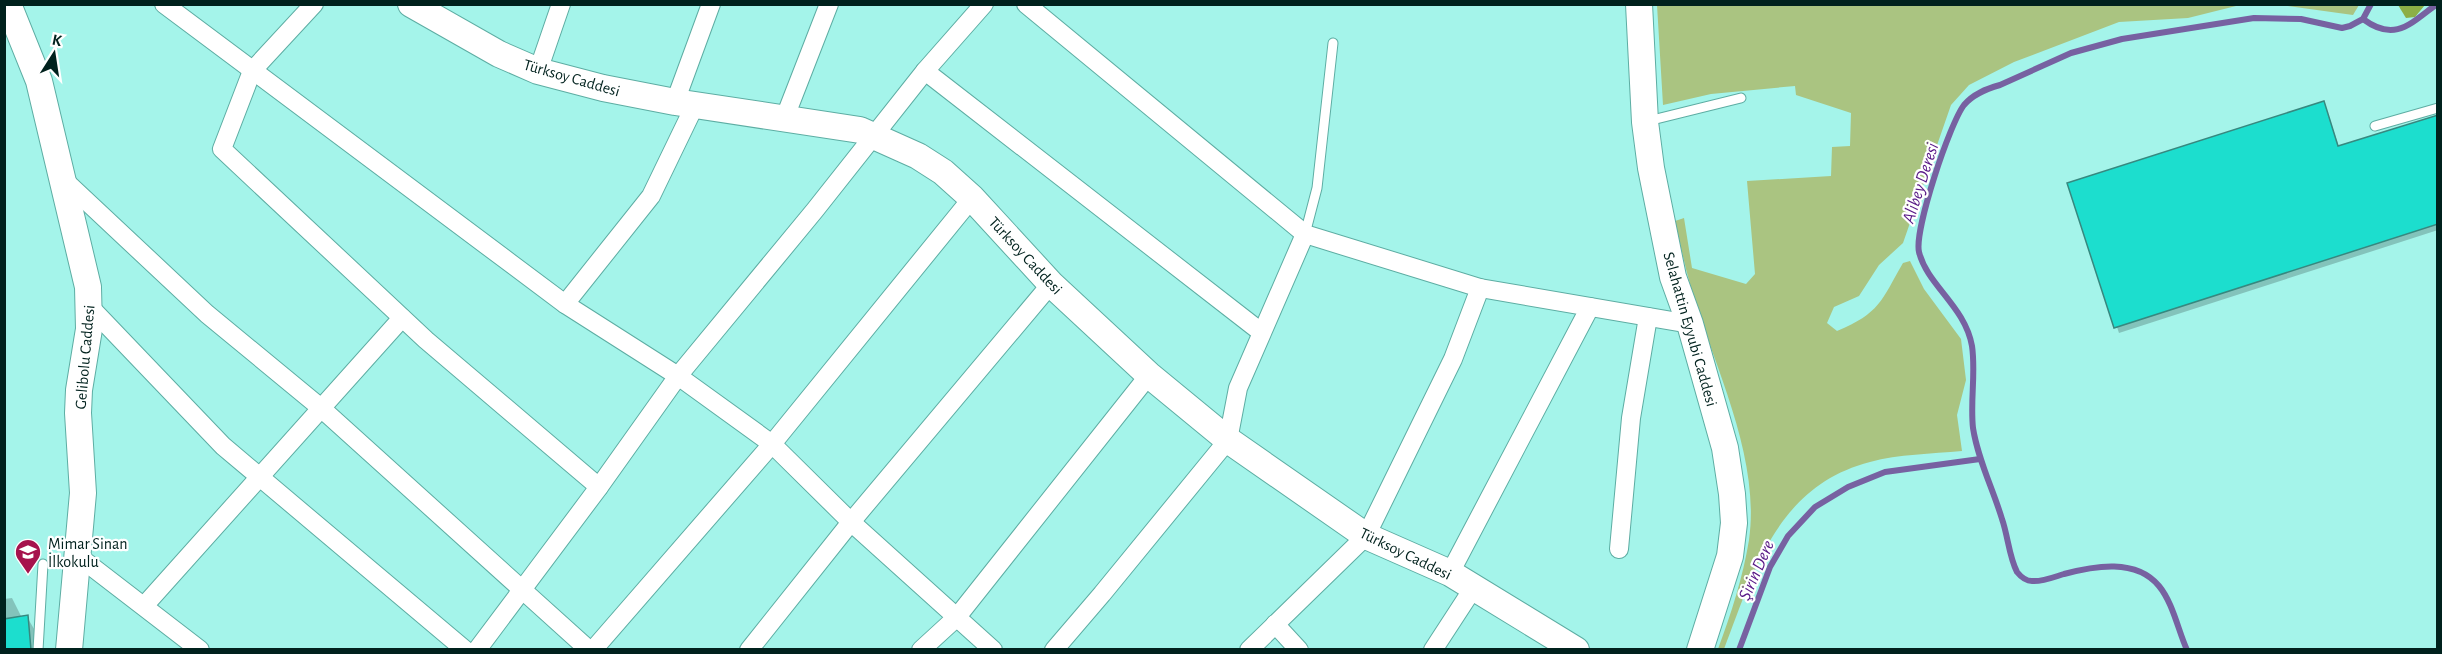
<svg xmlns="http://www.w3.org/2000/svg" width="2442" height="654" font-family="'Alegreya Sans',sans-serif">
	<rect width="100%" height="100%" fill="#a4f4ea"/>
	<g fill="#aac481">
		<path d="M1657,5H2240L2188,18L2119,22L2014,62L1969,85L1951,105L1903,243L1879,265L1859,296L1834,307L1827,323L1837,331C1880,313 1881,301 1903,263L1910,261L1924,289L1961,339L1966,380L1957,415L1962,451C1931,454 1899,454 1870,462C1777,486 1754,571 1724,649H1718C1731,614 1743,577 1749,540C1761,455 1712,363 1690,284C1684,263 1680,242 1675,221L1684,218L1692,268L1746,284L1755,274L1747,181L1831,176L1832,147L1850,146L1851,113L1796,95L1795,86L1711,94L1663,105Z"/>
		<polygon points="2281,5 2359,5 2353,15"/>
	</g>
	<polygon fill="#8caf46" points="2398,5 2398,4 2425,5 2415,17 2406,18"/>
	<g fill="#0003">
		<polygon points="2326,108 2339,147 2438,116 2438,230 2119,333 2069,184"/>
		<polygon points="12,598 22,618 27,617 37,634 39,650 4,650 4,599"/>
	</g>
	<g fill="none" stroke-linecap="round" stroke-linejoin="round">
		<g stroke="#7761a1" stroke-width="6">
			<path d="M2363,19C2395,43 2411,23 2437,4"/>
			<polyline points="1739,650 1770,567 1788,536 1815,507 1848,487 1885,472 1980,459"/>
			<path d="M2187,650C2178,630 2173,603 2159,586C2136,558 2094,566 2064,574C2054,577 2042,582 2032,581C2026,581 2021,577 2017,572C2009,557 2008,536 2002,519C1993,489 1978,460 1973,428C1970,401 1976,373 1972,346C1965,306 1927,285 1919,252C1914,230 1950,123 1964,105C1973,94 1986,89 2000,85L2071,53L2122,39L2254,18L2301,19L2342,28L2350,26L2363,19L2371,4"/>
		</g>
	</g>
	<g fill="#1cdece" stroke="#37887f" stroke-width="1.5">
		<polygon points="2324,101 2338,146 2438,115 2438,224 2114,328 2067,183"/>
		<polygon points="28,615 31,650 4,650 4,619"/>
	</g>
	<g fill="none" stroke-linecap="round" stroke-linejoin="round">
		<g stroke="#5dada3" stroke-width="11">
			<g id="lane">
				<polyline points="1648,121 1741,98"/>
				<polyline points="2375,126 2438,108"/>
				<polyline points="1305,234 1317,188 1333,43"/>
				<polyline points="38,650 43,564"/>
			</g>
		</g>
		<g stroke="#5dada3" stroke-width="20">
			<g id="street">
				<polyline points="164,4 565,304 678,376 772,444 851,522 993,650"/>
				<polyline points="314,4 252,71 222,149 426,340 599,487"/>
				<polyline points="1026,4 1305,234 1480,288 1690,324"/>
				<polyline points="538,71 561,4"/>
				<polyline points="925,71 1261,332"/>
				<polyline points="675,102 711,4"/>
				<polyline points="785,117 829,4"/>
				<polyline points="63,179 207,314 321,408 589,650"/>
				<polyline points="565,304 651,196 695,105"/>
				<polyline points="90,307 223,446 465,650"/>
				<polyline points="1619,549 1631,418 1648,317"/>
				<polyline points="78,556 200,650"/>
				<polyline points="1450,573 1590,307"/>
				<polyline points="144,606 402,318"/>
				<polyline points="1275,624 1299,650"/>
				<polyline points="477,650 599,487 678,376 815,210 925,71 984,4"/>
				<polyline points="593,650 772,444 972,198"/>
				<polyline points="749,650 851,522 1051,284"/>
				<polyline points="921,650 957,617 1149,375"/>
				<polyline points="1054,650 1102,594 1228,440 1238,388 1305,234"/>
				<polyline points="1249,650 1366,536 1453,359 1480,288"/>
				<polyline points="1433,650 1474,587"/>
			</g>
		</g>
		<g stroke="#5dada3" stroke-width="28">
			<g id="secondary">
				<polyline points="8,4 39,81 88,287 89,329 79,390 78,413 83,493 69,650"/>
				<polyline points="411,4 499,54 538,71 603,88 675,102 860,130 918,156 943,172 972,198 1051,284 1149,375 1228,440 1366,536 1450,573 1576,650"/>
				<polyline points="1639,4 1645,122 1651,168 1673,277 1690,324 1725,448 1732,494 1734,523 1730,556 1700,650"/>
			</g>
		</g>
		<use href="#lane" stroke="#fff" stroke-width="9"/>
		<use href="#street" stroke="#fff" stroke-width="18"/>
		<use href="#secondary" stroke="#fff" stroke-width="26"/>
	</g>
	<defs>
		<g id="school-pin" transform="scale(1.35)"><path d="M0 17L-7.5 6A9.5 9.5 0 1 1 7.5 6Z" fill="#a6124d" stroke="#fff"/><path d="M0-5L7-2L0 1L-7-2ZM-4 1L0 2.5L4 1V4Q0 6-4 4Z" fill="#fff"/></g>
	</defs>
	<g fill-rule="evenodd">
		<use href="#school-pin" x="28" y="552"/>
	</g>
	<g text-anchor="middle" stroke-width="4.5" stroke-linejoin="round" paint-order="stroke">
		<g font-size="16" fill="#00211d" stroke="#fff">
			<text transform="translate(572 77) rotate(16)" y="6">Türksoy Caddesi</text>
			<text transform="translate(1026 255) rotate(47)" y="6">Türksoy Caddesi</text>
			<text transform="translate(1691 329) rotate(74)" y="6">Selahattin Eyyubi Caddesi</text>
			<text transform="translate(84 357) rotate(-85)" y="6">Gelibolu Caddesi</text>
			<text transform="translate(1406 553) rotate(26)" y="6">Türksoy Caddesi</text>
		</g>
		<g font-size="16" fill="#00211d" stroke="#fff" text-anchor="start">
			<text x="48" y="549">Mimar Sinan<tspan x="48" dy="18">İlkokulu</tspan></text>
		</g>
		<g font-size="18" font-style="italic" fill="#561685" stroke="#fff">
			<text transform="translate(1920 183) rotate(-72)" y="6">Alibey Deresi</text>
			<text transform="translate(1756 570) rotate(-66)" y="6">Şirin Dere</text>
		</g>
	</g>
	<rect width="2442" height="654" fill="none" stroke="#00211d" stroke-width="12"/>
	<g transform="translate(54 54) rotate(12)" stroke="#ffffff" stroke-width="4.5" paint-order="stroke">
	<path d="M0-4.5L10 22L0 15L-10 22Z" fill="#00211d"/>
	<text y="-9" font-size="16" font-weight="bold" text-anchor="middle" fill="#00211d">K</text>
	</g>
</svg>
